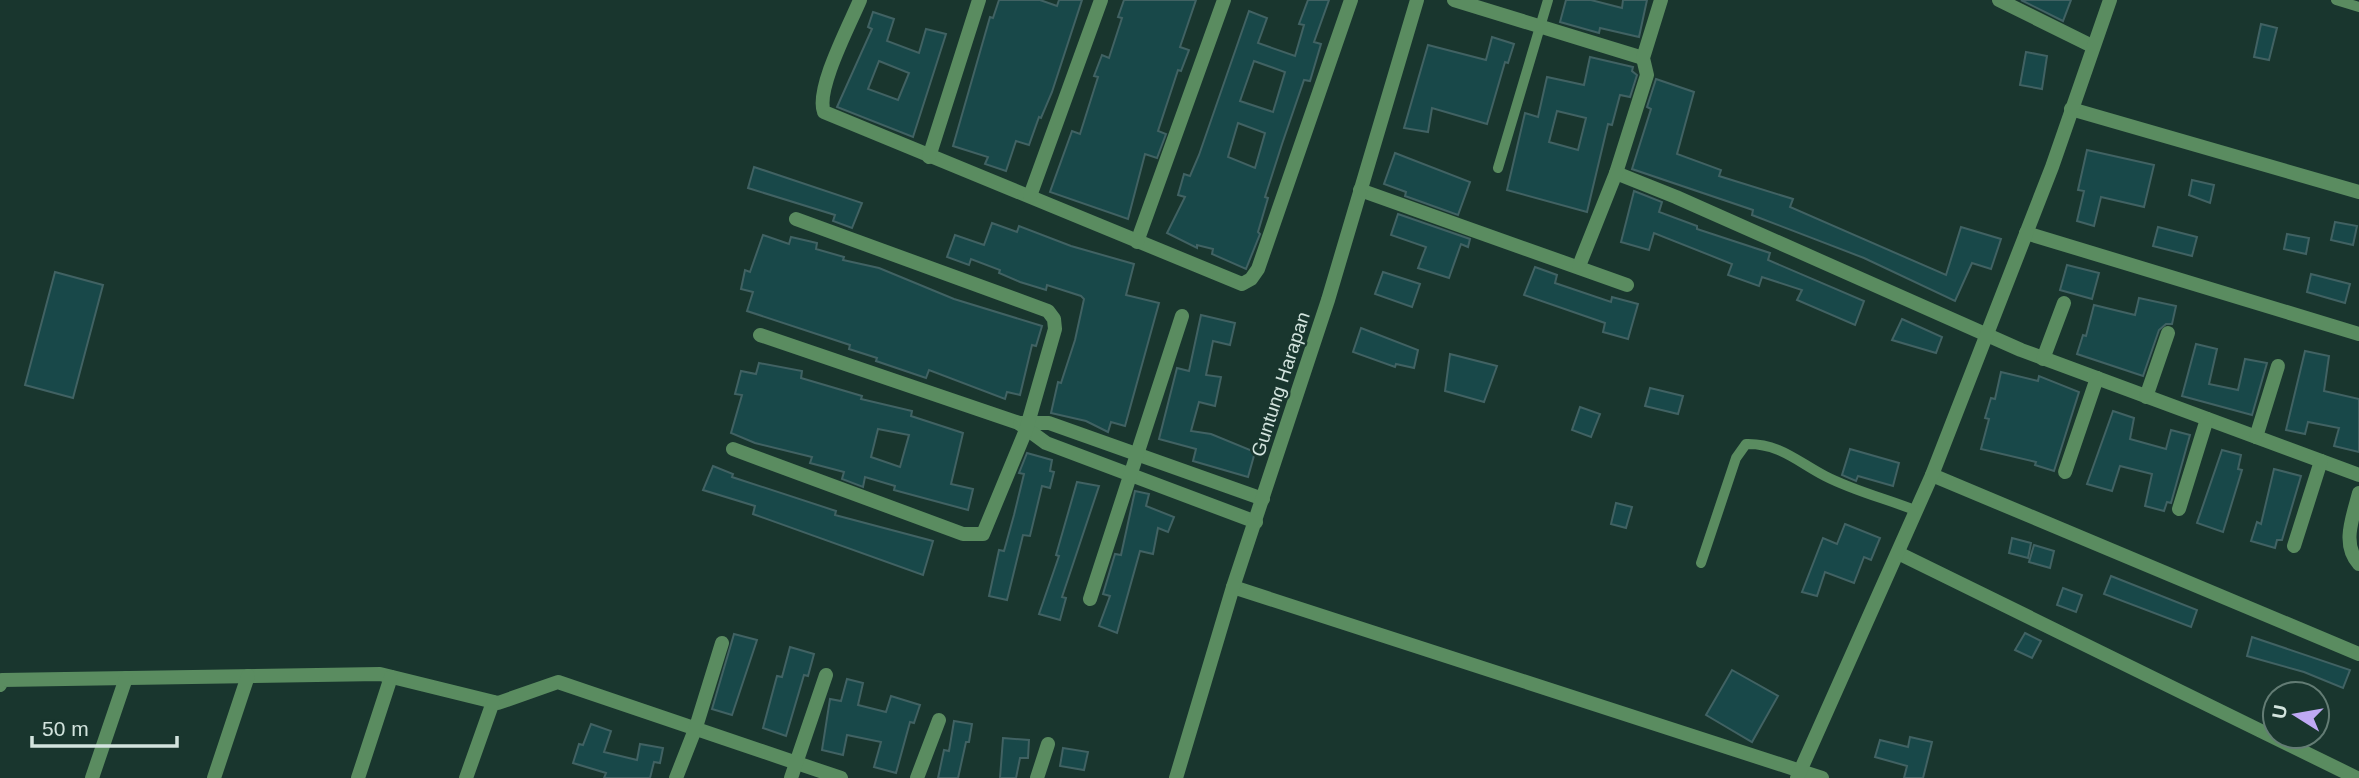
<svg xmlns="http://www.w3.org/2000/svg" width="2359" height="778" font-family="Arial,sans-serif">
	<rect width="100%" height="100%" fill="#19362e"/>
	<g fill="#184849" stroke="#416263" stroke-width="2" fill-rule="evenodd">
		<polygon points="999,0 1040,0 1057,6 1059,0 1082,0 1052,92 1041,118 1039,117 1029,145 1016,141 1006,171 985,164 988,157 953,146 990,17 993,18"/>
		<polygon points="1124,0 1196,0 1180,47 1189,50 1181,71 1178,70 1158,131 1166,134 1157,158 1145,154 1128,219 1050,192 1072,131 1080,134 1098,77 1094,76 1102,55 1109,58 1122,18 1118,17"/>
		<path d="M1308,0H1329L1314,42L1321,44L1310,81L1304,80L1282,144L1265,197L1268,198L1258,232L1260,234L1246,269L1212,254L1213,249L1197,245V248L1167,233L1185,197L1178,195L1184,174L1190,176L1199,155L1249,11L1267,18L1258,43L1295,56L1304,25L1299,24ZM1254,61L1285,72L1273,112L1240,101ZM1238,123L1265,133L1255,168L1228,157Z"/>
		<polygon points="1566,0 1591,0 1622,8 1623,0 1647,0 1639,37 1600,28 1599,33 1560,22"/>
		<polygon points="2021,0 2071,0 2063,21"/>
		<path d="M873,12L894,19L887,41L919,53L926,29L946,34L913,137L837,107L872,29L868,27ZM879,61L909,73L898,100L868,89Z"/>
		<polygon points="2261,24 2277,28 2269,60 2254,57"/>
		<polygon points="1492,37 1514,44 1508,63 1505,62 1487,124 1432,108 1428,132 1404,128 1428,45 1486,60"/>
		<polygon points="2026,52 2047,56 2042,89 2020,85"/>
		<path d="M1590,57L1633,67L1632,71L1637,75L1630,97L1620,95L1612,125L1608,124L1587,212L1507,190L1525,113L1538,117L1547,77L1584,85ZM1557,111L1586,118L1578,150L1549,142Z"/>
		<polygon points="1656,79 1694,92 1677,154 1721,170 1719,176 1793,199 1790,207 1946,275 1961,227 2001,239 1991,269 1972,263 1955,301 1864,258 1752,215 1753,210 1632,169 1651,109 1647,107"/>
		<polygon points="2087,150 2154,165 2144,207 2101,197 2094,226 2077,221 2084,191 2078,190"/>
		<polygon points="1395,153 1470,182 1458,215 1405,196 1406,192 1384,184"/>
		<polygon points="754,167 862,203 852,228 833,221 835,215 748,188"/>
		<polygon points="2192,180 2214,185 2210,203 2189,195"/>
		<polygon points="1634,191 1662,202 1659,212 1697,226 1697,229 1770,253 1768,260 1864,301 1855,325 1797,300 1802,290 1762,277 1759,286 1728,275 1732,264 1654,233 1649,250 1621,242"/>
		<polygon points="1398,214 1470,239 1468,247 1461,244 1449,278 1418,268 1426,247 1391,235"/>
		<polygon points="2335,222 2357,226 2353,245 2331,240"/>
		<polygon points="992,223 1017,232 1019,226 1071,246 1134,264 1126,295 1159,303 1125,426 1111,422 1108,432 1086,421 1051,413 1058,382 1061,383 1075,340 1084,299 1081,296 1047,285 1046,290 1020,282 999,273 1000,270 971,259 969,265 947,257 955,235 984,245"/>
		<polygon points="2158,227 2197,237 2192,256 2153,246"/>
		<polygon points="2287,234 2309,238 2306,254 2284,249"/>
		<polygon points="763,235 789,244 791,237 817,243 816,249 844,257 843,260 879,268 954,299 1042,326 1036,346 1032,345 1020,395 1007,392 1005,399 929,370 926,378 876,361 877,358 849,349 850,345 747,311 753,292 741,289 745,270 750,272"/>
		<polygon points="2067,265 2099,273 2092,299 2060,290"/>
		<polygon points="1535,267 1557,275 1555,283 1611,302 1612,297 1638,304 1628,339 1603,332 1605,323 1524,295"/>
		<polygon points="55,272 103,285 73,398 25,385"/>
		<polygon points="1383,272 1420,284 1412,307 1375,294"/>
		<polygon points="2311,274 2350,284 2345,303 2307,292"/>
		<polygon points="2139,298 2176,306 2172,324 2166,324 2159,330 2143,376 2077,354 2083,335 2086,336 2094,305 2135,315"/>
		<polygon points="1201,315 1235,323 1230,345 1213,341 1206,375 1221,377 1215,406 1199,402 1191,431 1211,434 1255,452 1248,477 1193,461 1196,449 1159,439 1177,368 1189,371"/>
		<polygon points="1902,319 1942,337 1936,353 1892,340"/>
		<polygon points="1361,328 1418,350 1414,368 1396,364 1395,367 1353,352"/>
		<polygon points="2196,344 2217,349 2209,384 2238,390 2245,359 2267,363 2252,415 2182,396"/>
		<polygon points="2305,351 2329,356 2324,391 2359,399 2359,452 2334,446 2339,428 2308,422 2305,434 2286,430"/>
		<polygon points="1450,354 1497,366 1484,402 1445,391"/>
		<path d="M759,363L802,371L801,378L862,396L861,399L912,411L911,416L963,433L951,484L973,489L968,510L894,490L895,486L865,477L863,487L842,479L844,472L810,463L812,457L755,443L731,433L742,395L735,394L741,371L756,374ZM878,429L909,435L900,467L871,457Z"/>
		<polygon points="2001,372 2038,381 2039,376 2079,392 2054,471 2035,465 2036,462 1981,449 1989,419 1985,418 1991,398 1995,399"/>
		<polygon points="1650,388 1683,396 1678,414 1645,406"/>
		<polygon points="1580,407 1600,414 1591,437 1572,430"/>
		<polygon points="2113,411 2134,418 2130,439 2166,449 2171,430 2190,435 2171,503 2167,502 2164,511 2145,506 2152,474 2120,466 2112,491 2087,484"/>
		<polygon points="1850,449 1899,463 1893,486 1858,476 1856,481 1842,475"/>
		<polygon points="2222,450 2241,455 2238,469 2242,470 2223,532 2197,523"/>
		<polygon points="1027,453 1052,460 1050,471 1054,472 1050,488 1042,486 1030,536 1023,535 1007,600 989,596 999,550 1004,551 1014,515 1024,474 1019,473"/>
		<polygon points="713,466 733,474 732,477 836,511 835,515 933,541 923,575 753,514 755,506 703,490"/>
		<polygon points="2274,469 2301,476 2282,540 2277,540 2275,548 2251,541 2257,522 2261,524"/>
		<polygon points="1077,482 1099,486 1062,597 1066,598 1060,620 1039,614 1059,556 1056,555"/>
		<polygon points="1135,491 1149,494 1146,506 1174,517 1168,532 1158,528 1153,554 1140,551 1117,633 1099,626 1110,596 1103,594 1115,554 1121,555"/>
		<polygon points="1616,503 1632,507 1626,528 1611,524"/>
		<polygon points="1845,524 1880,538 1871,560 1864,557 1854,583 1825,572 1817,596 1802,592 1823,538 1837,544"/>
		<polygon points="2012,538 2031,543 2028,558 2009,553"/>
		<polygon points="2034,545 2054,551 2050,568 2029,562"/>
		<polygon points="2111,576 2197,610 2191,627 2104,594"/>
		<polygon points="2063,588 2082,595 2076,612 2057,605"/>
		<polygon points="2025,633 2041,641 2032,658 2015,650"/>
		<polygon points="734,634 757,640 732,715 712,709"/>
		<polygon points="2252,637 2350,670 2343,688 2304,672 2247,656"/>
		<polygon points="790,647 814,654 808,676 804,675 786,736 763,728 777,676 782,677"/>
		<polygon points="1732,670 1778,696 1752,742 1706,715"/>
		<polygon points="847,679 863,683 858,705 886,712 891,696 920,705 914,723 910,722 896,773 874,767 881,742 847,735 843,755 822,750 830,699 841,701"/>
		<polygon points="954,721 972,724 969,742 966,742 958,778 938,778 944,750 949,751"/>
		<polygon points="591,724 611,731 604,752 637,760 640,744 663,748 660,763 654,762 650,778 604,778 606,773 573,763 579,744 583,745"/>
		<polygon points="1910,737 1932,742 1923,778 1904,778 1907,766 1875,757 1880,740 1908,747"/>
		<polygon points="1003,738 1029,740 1028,758 1020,758 1016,778 1000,778"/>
		<polygon points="1063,748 1088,752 1084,770 1060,766"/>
	</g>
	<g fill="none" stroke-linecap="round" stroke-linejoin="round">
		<g stroke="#5a8c60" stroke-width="10">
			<polyline points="2336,0 2359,7"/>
			<polyline points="1498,168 1548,0"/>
			<path d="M1701,563L1736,458L1746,444C1779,443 1798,462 1825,476C1854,491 1887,499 1917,511"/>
		</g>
		<g stroke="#5a8c60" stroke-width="14">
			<path d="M860,0C850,24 815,90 824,112L1242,284L1251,279L1258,269L1351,0"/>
			<polyline points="1454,0 1643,58"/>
			<polyline points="1999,0 2092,46"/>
			<polyline points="2071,109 2359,192"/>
			<polyline points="929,157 979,0"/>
			<polyline points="1616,173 1676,197 2021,350 2359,475"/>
			<polyline points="1360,190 1627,285"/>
			<polyline points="1030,196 1101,0"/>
			<polyline points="2026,233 2359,334"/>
			<polyline points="1137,242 1224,0"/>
			<polyline points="1579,266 1616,173 1647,75 1643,58 1661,0"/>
			<polyline points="760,335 1019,423 1049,423 1263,499"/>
			<polyline points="2043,359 2064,303"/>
			<polyline points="2146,397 2168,333"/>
			<polyline points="1020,424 1046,443 1256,522"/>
			<polyline points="2256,437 2278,366"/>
			<polyline points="733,449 963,534 983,534 1026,430 1055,329 1054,319 1048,311 796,219"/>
			<polyline points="2065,472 2097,378"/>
			<polyline points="1932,475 2359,654"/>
			<path d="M2359,493C2353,517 2341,544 2359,564"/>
			<polyline points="2179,509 2207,419"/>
			<polyline points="2294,546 2321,461"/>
			<polyline points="1898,553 2357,778"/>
			<polyline points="1233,587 1822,778"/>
			<polyline points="1090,599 1182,316"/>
			<polyline points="0,685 2,680 380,674 498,703 558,682 841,778"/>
			<polyline points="92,778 126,678"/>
			<polyline points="214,778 248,676"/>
			<polyline points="358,778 391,677"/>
			<polyline points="466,778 493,702"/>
			<polyline points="676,778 696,727 722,643"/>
			<polyline points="791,778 826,675"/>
			<polyline points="917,778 939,720"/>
			<polyline points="1037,778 1048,744"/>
			<polyline points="1797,778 1932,475 2052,167 2110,0"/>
		</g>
		<polyline stroke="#5a8c60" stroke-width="14" points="1176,778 1233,587 1328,300 1417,0"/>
	</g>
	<g text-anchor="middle" stroke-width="5" stroke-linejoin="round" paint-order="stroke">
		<g font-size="19" fill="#d3e4de" stroke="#19362e">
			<text transform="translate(1280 384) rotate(-72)" y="7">Guntung Harapan</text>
		</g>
	</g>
	<g transform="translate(2296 715) rotate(281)"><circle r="33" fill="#19362e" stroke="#637c74" stroke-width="2"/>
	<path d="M0-5L12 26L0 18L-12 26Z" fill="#bfa9f4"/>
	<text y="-10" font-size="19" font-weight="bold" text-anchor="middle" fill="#d3e4de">U</text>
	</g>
	<path d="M32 736v10h145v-10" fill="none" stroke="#d3e4de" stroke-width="3.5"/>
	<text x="42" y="736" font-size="21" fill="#d3e4de" stroke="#19362e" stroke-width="5" paint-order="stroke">50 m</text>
</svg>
